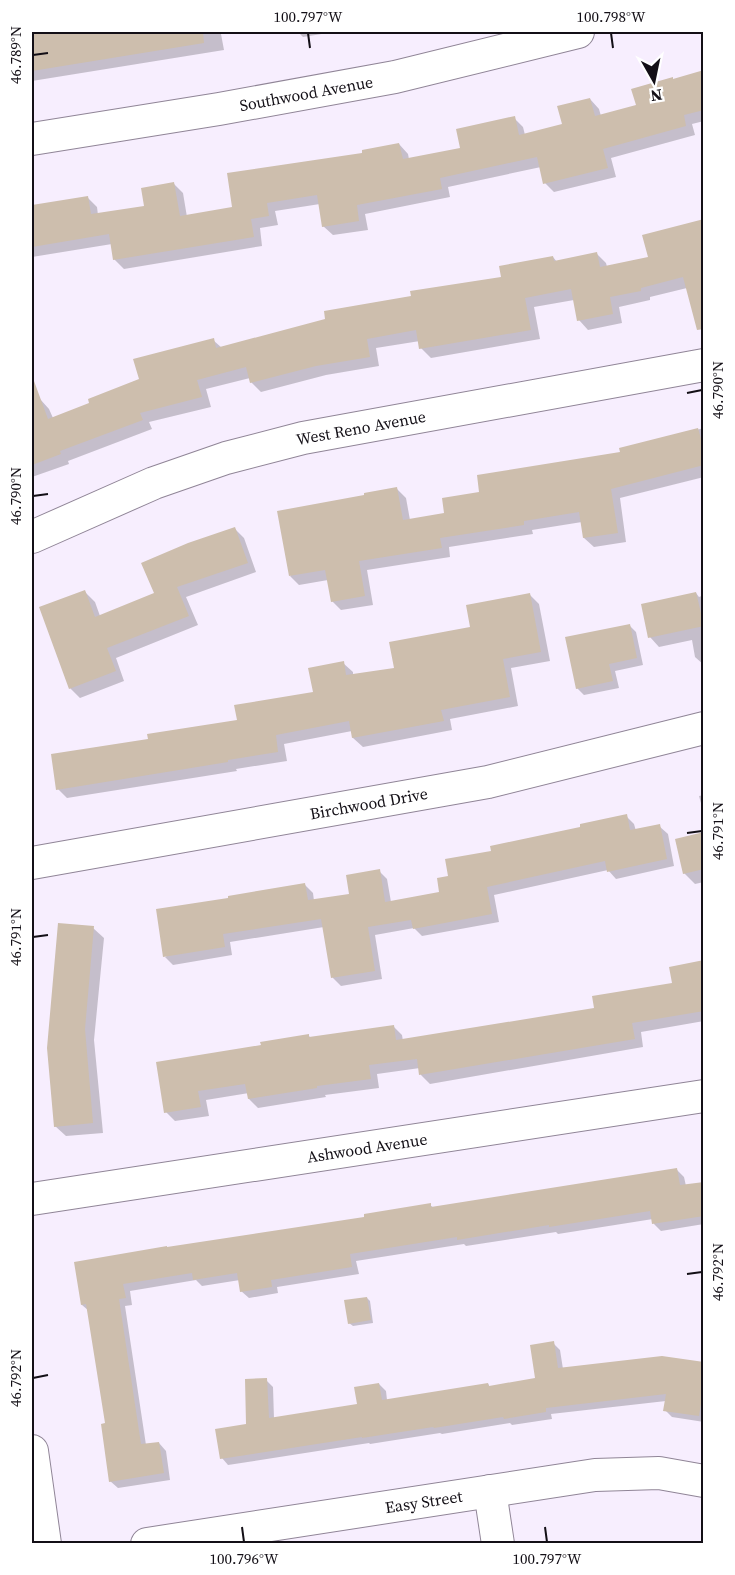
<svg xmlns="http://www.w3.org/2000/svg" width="735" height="1575" font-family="'Source Serif 4',serif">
	<rect width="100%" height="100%" fill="#f7eefe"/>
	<g fill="#0003">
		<polygon points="32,32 236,32 221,34 224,50 32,81"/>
		<polygon points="298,32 334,32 303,37"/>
		<polygon points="704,71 704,121 692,124 695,135 611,158 616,177 554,192 545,183 541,167 448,187 450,197 365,214 368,230 333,235 323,226 320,204 275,211 278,225 260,228 262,246 124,269 114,259 112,244 32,257 32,207 88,198 97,207 98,215 146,207 174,184 183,193 187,217 234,209 364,154 399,144 408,154 409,159 462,149 514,118 523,127 525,135 564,125 590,99 599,109 601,116 638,106"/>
		<polygon points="701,221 687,288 650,297 650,300 619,307 622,323 588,330 579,320 574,300 534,307 540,339 431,358 421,348 420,341 376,348 379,366 326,375 261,392 251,382 250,378 206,389 211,407 149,422 152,429 68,461 69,464 32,477 32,402 40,399 49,409 53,418 91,404 140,380 213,340 222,348 413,298 503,278 553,257 557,262 596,253 606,263 607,267 650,258"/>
		<polygon points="704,428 704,477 620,498 626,542 594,547 584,538 582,522 532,530 533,534 449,547 450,557 367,570 373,605 341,610 332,601 328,580 299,585 290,576 397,489 406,498 410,520 446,514 481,493 622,453 621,449"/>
		<polygon points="235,529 244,538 256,572 186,597 198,625 116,658 124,681 80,698 70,688 85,592 95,602 100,616 156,594"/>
		<polygon points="696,593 699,597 704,595 704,665 695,657 692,640 659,647 650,637"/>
		<polygon points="530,595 539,604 550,661 511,668 518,706 450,719 452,730 363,747 353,738 352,731 284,744 287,761 236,769 237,771 67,798 58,789 150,740 238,721 314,693 343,663 353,672 353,676 396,669 472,628"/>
		<polygon points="629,625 636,632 643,665 615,671 619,688 584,695 577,688"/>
		<polygon points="704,795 704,814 699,796"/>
		<polygon points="626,816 634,824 636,831 659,826 668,834 674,866 616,879 608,870 494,895 499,922 422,936 414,928 375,935 382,979 341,986 333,978 324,927 230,942 232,955 173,965 165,957 305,885 313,893 314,901 350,895 379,871 387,879 391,902 441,893 450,877 493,852"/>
		<polygon points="704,834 704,882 695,884 684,873"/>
		<polygon points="93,928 104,938 94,1040 103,1133 66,1136 55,1126"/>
		<polygon points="704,961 704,1021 641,1032 643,1047 430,1084 421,1075 420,1068 377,1074 379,1088 325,1095 326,1097 258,1108 249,1099 249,1093 206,1100 209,1116 175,1121 166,1112 262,1047 308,1035 311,1038 393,1026 402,1035 403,1041 596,1009 674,985"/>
		<polygon points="677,1170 684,1177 686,1186 704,1183 704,1224 661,1231 654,1224 653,1219 558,1234 556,1232 466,1246 464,1244 356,1261 359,1274 277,1287 278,1293 249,1298 241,1291 240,1280 202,1286 196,1280 130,1291 132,1305 125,1306 146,1445 159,1443 166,1451 170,1480 118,1488 110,1481 107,1424 89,1311 82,1305 75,1263 366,1218 430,1205 434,1208"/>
		<polygon points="367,1298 370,1301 373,1323 353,1326 349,1323"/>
		<polygon points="553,1343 560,1350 563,1369 704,1364 704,1422 672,1417 665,1410 666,1401 551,1414 552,1419 512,1425 510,1423 442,1434 440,1433 370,1444 369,1443 228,1465 222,1458 248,1425 266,1380 273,1387 274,1419 359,1406 379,1384 386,1391 387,1400 488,1384 490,1387 537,1380"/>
	</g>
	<g fill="#cdbead">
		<polygon points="32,32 203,32 204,43 32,71"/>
		<polygon points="704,70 704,110 684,115 686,126 603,149 608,168 543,184 537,157 440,178 442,189 357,205 359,221 322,227 317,195 267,203 269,216 251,219 254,237 113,260 109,234 32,247 32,205 88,196 91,214 144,206 141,188 174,182 180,216 232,207 227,173 362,153 362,150 399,143 403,159 460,148 456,129 515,116 519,135 562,124 557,106 590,98 595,116 636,105 631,89 673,77 673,79"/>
		<polygon points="704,219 704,329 697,330 683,277 641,288 641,291 610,297 613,314 577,321 571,289 525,298 531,330 419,349 416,330 367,339 370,357 316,366 250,383 246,367 197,380 202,397 140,413 143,420 60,451 61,454 32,465 32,381 34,381 48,419 89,403 88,399 139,379 133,359 214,338 216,348 325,319 324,311 411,296 410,291 501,277 499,266 553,256 554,261 597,252 600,267 648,257 642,235"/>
		<polygon points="698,428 704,450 704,465 611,489 618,533 583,538 579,512 524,521 524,525 440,538 442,548 359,561 365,596 331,602 325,570 289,576 277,511 364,495 364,493 397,487 403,520 444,513 442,498 479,492 477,475 620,452 619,448"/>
		<polygon points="235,527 248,563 177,587 189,616 107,648 116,671 69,689 39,607 85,590 95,617 154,593 141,563 188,543"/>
		<polygon points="696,592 704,626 648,638 641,604"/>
		<polygon points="530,593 541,652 503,659 510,697 441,710 444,721 352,738 349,721 276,735 278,752 228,760 228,762 56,790 51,754 148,739 147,734 237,720 234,705 313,692 308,668 344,661 346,675 394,668 389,642 470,627 466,605"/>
		<polygon points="630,624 637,658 609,664 613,681 576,689 565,637"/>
		<polygon points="627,814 630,830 660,824 667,859 607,872 605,861 487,887 492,914 413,929 411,920 368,927 375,971 331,978 321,919 223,934 225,947 163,957 156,909 228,898 228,896 305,883 308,900 349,894 346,875 380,869 385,902 439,892 437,878 448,876 445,859 491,851 490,846 580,827 580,824"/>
		<polygon points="704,832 704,869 683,874 675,839"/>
		<polygon points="58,923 94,926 85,1029 93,1123 54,1127 47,1048"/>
		<polygon points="704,960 704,1011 632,1023 635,1039 419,1075 417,1059 369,1065 371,1079 317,1086 317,1088 248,1099 245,1084 198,1091 201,1107 164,1113 156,1062 261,1045 260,1042 309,1034 309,1037 394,1025 396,1040 594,1008 592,996 672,983 669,967"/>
		<polygon points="677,1168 680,1185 704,1182 704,1216 652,1224 650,1211 549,1227 549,1225 457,1240 457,1237 350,1254 352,1267 271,1280 272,1287 240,1292 237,1273 193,1280 192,1273 123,1284 126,1298 119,1299 141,1444 159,1442 164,1473 109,1482 101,1424 105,1423 86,1304 81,1305 74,1262 167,1246 167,1247 364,1217 364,1214 431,1203 431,1207"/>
		<polygon points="367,1297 371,1320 348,1324 344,1300"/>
		<polygon points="554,1341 558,1368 662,1356 704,1362 704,1399 702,1398 699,1416 663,1411 666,1394 546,1408 546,1412 504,1419 503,1417 434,1428 433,1427 362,1438 362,1437 220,1459 215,1429 246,1424 245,1379 267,1378 269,1418 357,1404 354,1387 379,1383 382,1400 488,1383 489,1386 535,1378 530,1345"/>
	</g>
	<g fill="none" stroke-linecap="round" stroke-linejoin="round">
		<g stroke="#908597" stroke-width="34">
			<g id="minor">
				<path id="s1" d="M32,139L219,109L395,77L578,32"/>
				<path id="s2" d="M32,537L154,483L226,458L303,438L704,365"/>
				<path id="s3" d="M32,863L488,782L704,728"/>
				<path id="s4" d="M32,1199L704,1096"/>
				<polyline points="32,1451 45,1544"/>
				<polyline points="490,1491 498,1544"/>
				<path id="s5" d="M147,1544L595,1475L659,1473L704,1481"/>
			</g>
		</g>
		<use href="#minor" stroke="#fff" stroke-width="32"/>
	</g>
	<path fill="none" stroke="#130f16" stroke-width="2" d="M308,33L310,48M611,33L613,48M33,55L48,53M687,393L702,390M33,496L48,494M687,833L702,831M33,937L48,935M687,1274L702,1272M33,1378L48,1375M242,1527L244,1542M545,1527L547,1542"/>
	<g text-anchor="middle" stroke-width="6" stroke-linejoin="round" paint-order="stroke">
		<g font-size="16" fill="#130f16" stroke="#fff">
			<text dy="6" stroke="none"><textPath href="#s1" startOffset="278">Southwood Avenue</textPath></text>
			<text dy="6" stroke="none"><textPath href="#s2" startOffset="348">West Reno Avenue</textPath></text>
			<text dy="6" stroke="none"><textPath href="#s3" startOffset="342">Birchwood Drive</textPath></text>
			<text dy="6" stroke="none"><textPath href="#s4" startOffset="339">Ashwood Avenue</textPath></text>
			<text dy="6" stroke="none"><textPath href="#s5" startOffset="280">Easy Street</textPath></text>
		</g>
	</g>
	<rect width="735" height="1575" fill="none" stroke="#ffffff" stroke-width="66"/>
	<g transform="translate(654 81) rotate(171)" stroke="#ffffff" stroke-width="4.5" paint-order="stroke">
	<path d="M0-4.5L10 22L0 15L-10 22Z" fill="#130f16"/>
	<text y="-9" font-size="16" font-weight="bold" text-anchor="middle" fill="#130f16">N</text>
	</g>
	<rect x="33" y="33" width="669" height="1509" fill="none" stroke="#130f16" stroke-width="2"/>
	<g font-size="15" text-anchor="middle" fill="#130f16">
		<text x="308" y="22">100.797°W</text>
		<text x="611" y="22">100.798°W</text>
		<text transform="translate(16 55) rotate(-90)" y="5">46.789°N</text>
		<text transform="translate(718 390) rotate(-90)" y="5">46.790°N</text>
		<text transform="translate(16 496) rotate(-90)" y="5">46.790°N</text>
		<text transform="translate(718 831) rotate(-90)" y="5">46.791°N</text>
		<text transform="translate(16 937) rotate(-90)" y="5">46.791°N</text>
		<text transform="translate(718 1272) rotate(-90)" y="5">46.792°N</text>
		<text transform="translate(16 1378) rotate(-90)" y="5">46.792°N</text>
		<text x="244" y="1564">100.796°W</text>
		<text x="547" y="1564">100.797°W</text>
	</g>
</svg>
